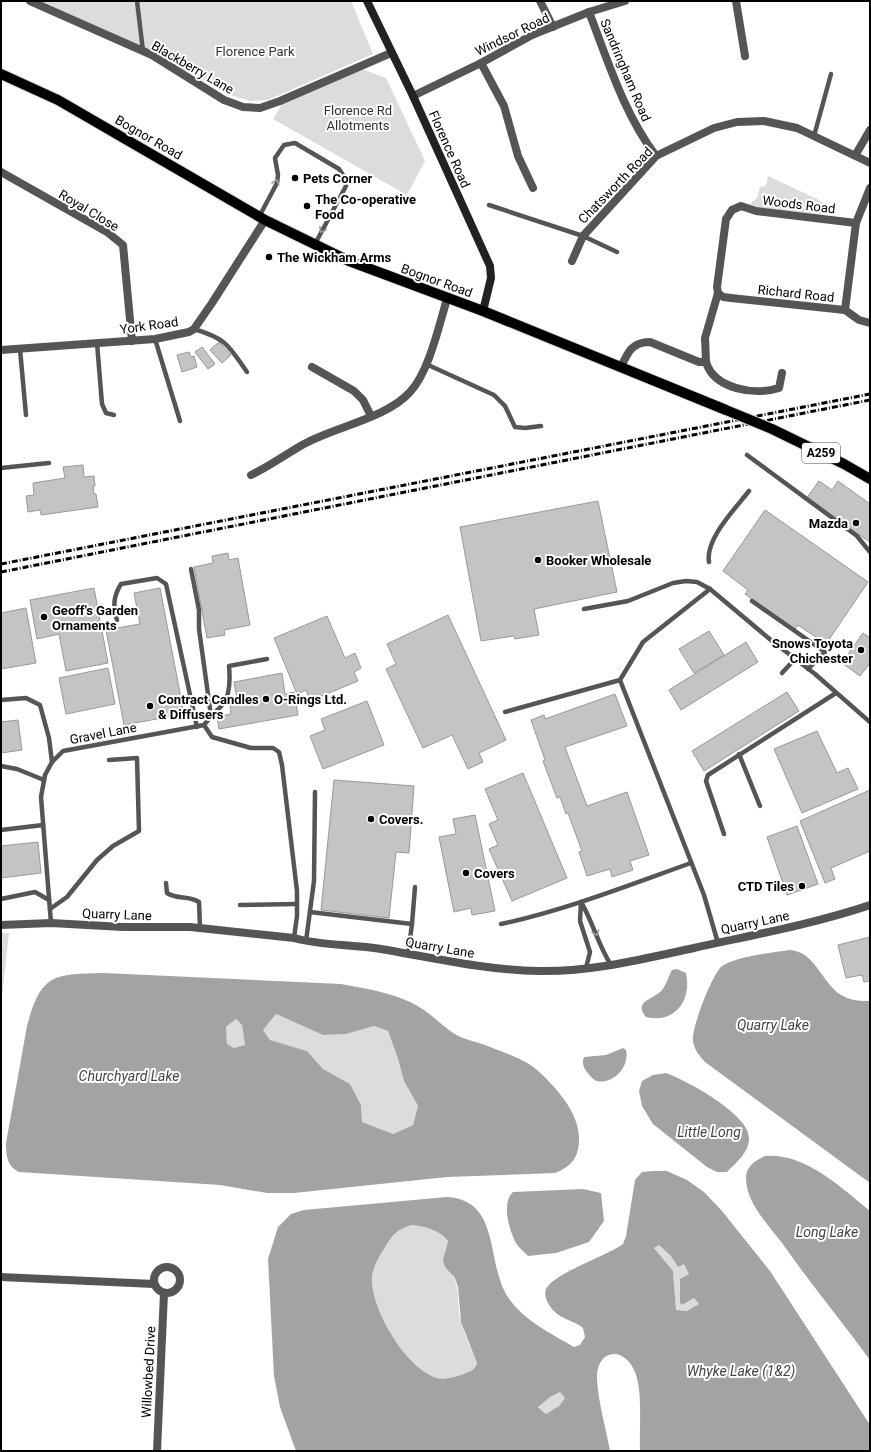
<svg xmlns="http://www.w3.org/2000/svg" width="871" height="1452" font-family="Roboto,sans-serif">
	<rect width="100%" height="100%" fill="#fff"/>
	<g fill="#dcdcdc">
		<polygon points="35,1 351,1 373,54 268,100 251,101 233,96 143,48"/>
		<polygon points="362,69 386,78 425,161 407,195 273,119 282,104"/>
		<polygon points="768,176 819,200 826,205 828,215 759,208 750,204 757,198 760,187 766,186"/>
		<polygon points="1,933 9,933 1,1006"/>
		<polygon points="276,1014 323,1035 346,1034 374,1026 388,1031 398,1059 404,1081 418,1106 413,1125 393,1134 362,1122 361,1105 350,1084 323,1069 307,1051 270,1040 263,1030"/>
		<polygon points="236,1019 242,1025 245,1046 234,1048 227,1044 226,1027"/>
		<path d="M413,1225C426,1227 440,1230 448,1241L445,1251V1267C464,1284 455,1300 461,1322C465,1336 471,1349 477,1363C475,1371 469,1372 461,1375C455,1377 444,1380 437,1378C406,1369 370,1308 372,1277C373,1267 379,1257 384,1249C391,1236 399,1228 413,1225Z"/>
		<polygon points="659,1245 671,1256 678,1267 684,1263 689,1274 682,1305 694,1298 699,1304 687,1311 676,1310 673,1271 654,1248"/>
		<polygon points="560,1392 565,1398 559,1406 546,1414 538,1406 550,1397"/>
	</g>
	<g fill="#a3a3a3" fill-rule="evenodd">
		<path d="M789,950C817,951 822,987 845,997C853,1001 861,1001 870,1001V1183L705,1062C700,1056 694,1050 693,1041C691,1029 712,975 721,967C735,956 772,953 789,950Z"/>
		<path d="M677,969L686,973C692,1000 675,1024 646,1017C633,1001 653,1000 662,990C667,984 668,977 672,970Z"/>
		<path d="M104,973L341,984C369,989 401,994 424,1010C434,1017 443,1026 453,1033C466,1041 481,1042 495,1049C508,1054 525,1060 536,1069C556,1087 581,1114 579,1142C578,1159 570,1167 555,1173L447,1177L294,1193H267L220,1185L19,1172C7,1166 6,1156 6,1143L27,1026C41,974 53,974 104,973ZM276,1014L323,1035L346,1034L374,1026L388,1031L398,1059L404,1081L418,1106L413,1125L393,1134L362,1122L361,1105L350,1084L323,1069L307,1051L270,1040L263,1030ZM236,1019L242,1025L245,1045L234,1048L227,1044L226,1027Z"/>
		<path d="M623,1048L626,1050C630,1067 613,1085 596,1081C589,1075 580,1067 584,1057L606,1055Z"/>
		<path d="M666,1073C686,1080 751,1115 749,1139C749,1152 736,1163 727,1172H717L707,1167L653,1124L642,1106L639,1091L642,1081L653,1075Z"/>
		<path d="M765,1156C806,1153 840,1187 870,1211V1360C841,1320 810,1283 782,1243C768,1224 746,1203 746,1178C746,1166 755,1161 765,1156Z"/>
		<path d="M653,1171H667L687,1180L704,1192L722,1211L770,1271L870,1425V1451H640C639,1429 643,1392 635,1372C624,1345 596,1349 597,1379C598,1402 606,1428 610,1451H296L280,1407L274,1376L268,1259L278,1227L291,1214L304,1210L447,1197C503,1200 485,1268 510,1300C525,1321 552,1334 574,1347L580,1345L585,1337L583,1328C575,1321 561,1319 554,1311C549,1306 543,1296 546,1289C554,1273 607,1256 623,1244L626,1236L635,1180L642,1172ZM413,1225C426,1227 440,1230 448,1241L443,1260L445,1267L455,1278L458,1287L461,1322L477,1363C475,1371 468,1372 461,1375C455,1377 444,1380 437,1378C406,1369 370,1308 372,1277C373,1267 379,1257 384,1249C391,1236 398,1228 413,1225ZM659,1245L671,1256L678,1267L684,1264L689,1274L680,1279V1303L682,1305L694,1298L699,1304L687,1311L676,1310L673,1271L654,1248ZM560,1392L565,1398L559,1406L546,1414L538,1407L550,1397Z"/>
		<path d="M583,1189L601,1193L604,1221L589,1242L556,1253L528,1256C523,1251 516,1245 514,1239C508,1226 502,1202 513,1192Z"/>
	</g>
	<g fill="#c4c4c4" stroke="#999">
		<polygon points="219,342 231,355 222,363 210,350"/>
		<polygon points="202,347 215,364 208,369 195,352"/>
		<polygon points="189,352 191,357 194,356 197,367 182,372 177,355"/>
		<polygon points="83,465 84,477 94,476 95,486 93,486 94,494 96,494 98,507 41,515 40,510 28,512 26,496 34,495 33,483 65,478 63,467"/>
		<polygon points="819,481 832,490 838,481 870,504 870,542 806,499"/>
		<polygon points="598,501 617,592 534,609 539,635 515,639 514,636 481,641 460,527"/>
		<polygon points="765,510 868,582 826,644 798,625 795,629 745,594 748,590 723,571"/>
		<polygon points="228,553 229,560 238,558 250,625 224,630 225,635 207,638 194,567 213,563 212,556"/>
		<polygon points="94,588 108,663 66,671 59,634 37,639 30,600"/>
		<polygon points="160,588 184,714 124,725 106,630 140,624 134,593"/>
		<polygon points="26,608 36,663 1,669 1,613"/>
		<polygon points="448,615 506,740 479,753 483,762 468,769 452,735 423,748 386,669 396,664 387,644"/>
		<polygon points="327,616 345,658 355,653 361,668 354,672 358,681 310,701 306,690 297,694 274,638"/>
		<polygon points="709,631 724,655 694,673 679,649"/>
		<polygon points="863,633 870,638 870,663 860,676 842,663"/>
		<polygon points="746,642 758,662 681,710 669,690"/>
		<polygon points="108,668 115,704 66,714 59,678"/>
		<polygon points="282,673 285,694 294,692 298,715 219,729 217,717 231,714 230,706 238,705 234,682"/>
		<polygon points="787,692 799,711 704,771 692,751"/>
		<polygon points="615,694 627,726 565,747 587,806 627,792 649,855 630,861 633,870 612,877 610,869 587,876 579,852 582,851 568,813 566,814 560,797 557,798 543,761 545,760 531,720 544,715 545,719"/>
		<polygon points="367,701 384,745 323,769 310,736 325,730 321,719"/>
		<polygon points="18,720 22,750 1,753 1,722"/>
		<polygon points="817,731 837,773 848,768 858,789 802,813 774,749"/>
		<polygon points="523,773 567,878 512,901 489,849 498,845 489,824 498,820 485,789"/>
		<polygon points="334,780 414,786 409,853 396,852 389,918 321,910"/>
		<polygon points="870,790 870,851 831,868 835,879 825,883 800,821"/>
		<polygon points="475,815 495,911 472,915 471,908 454,912 439,837 456,834 453,819"/>
		<polygon points="797,826 818,884 787,895 767,837"/>
		<polygon points="38,842 41,873 1,878 1,846"/>
		<polygon points="870,937 870,981 864,982 862,975 846,978 838,945"/>
	</g>
	<g fill="none" stroke-linecap="round" stroke-linejoin="round">
		<g stroke="#dbdbdb" stroke-width="12">
			<g id="primary">
				<polyline points="1,74 58,100 265,220 349,261 483,311 726,410"/>
				<polyline points="772,429 844,464 870,479"/>
			</g>
		</g>
		<g stroke="#555" stroke-width="4.5">
			<polyline points="137,1 143,51"/>
			<polyline points="814,136 831,74"/>
			<polyline points="489,205 583,236 617,252"/>
			<path d="M259,217L277,183L278,175L275,158L284,145L295,143L339,169C343,175 346,179 346,186L315,244"/>
			<path d="M194,329C227,339 228,345 247,372"/>
			<polyline points="155,339 180,421"/>
			<polyline points="97,343 102,404 106,413 114,415"/>
			<polyline points="20,349 26,415"/>
			<polyline points="426,364 494,395 505,406 515,427 525,428 541,426"/>
			<polyline points="747,455 857,536 870,552"/>
			<polyline points="1,468 49,463"/>
			<path d="M709,562C705,539 735,509 749,491"/>
			<polyline points="191,569 199,610 199,629 211,716"/>
			<polyline points="752,601 825,652 808,669"/>
			<polyline points="584,609 628,601 673,583 686,581 697,582 710,589 772,641 815,674 870,722"/>
			<path d="M117,620C113,606 113,597 121,584L157,578L166,584L197,727"/>
			<polyline points="782,673 795,659"/>
			<polyline points="620,680 643,642 710,589"/>
			<polyline points="1,700 26,698 40,705 49,738 52,762"/>
			<polyline points="505,712 620,680 704,895 718,943"/>
			<polyline points="204,725 212,737 251,748 273,748 279,752 282,765 297,891 297,916 294,938"/>
			<path d="M204,725C210,717 217,711 223,704C231,694 230,677 229,666L267,659"/>
			<polyline points="739,754 760,806"/>
			<polyline points="1,766 17,769 44,780"/>
			<polyline points="1,830 43,825"/>
			<polyline points="724,834 706,781 708,775 836,693"/>
			<path d="M166,883L167,893C178,900 188,895 199,902L200,928"/>
			<polyline points="1,899 35,892 49,900"/>
			<path d="M581,902C593,922 598,945 611,965"/>
			<polyline points="581,902 580,921 590,952 586,968"/>
			<polyline points="240,905 297,904"/>
			<polyline points="50,909 67,897 97,860 113,846 139,831 137,758 109,760"/>
			<polyline points="310,912 412,924 408,954"/>
			<polyline points="51,923 41,797 45,775 52,762 63,751 204,725"/>
			<polyline points="412,924 415,887"/>
			<path d="M501,924C566,910 629,885 691,863"/>
			<polyline points="306,941 314,881 315,792"/>
		</g>
		<g stroke="#555" stroke-width="8">
			<polyline points="30,1 152,55 224,100 243,107 260,108 280,101 391,53"/>
			<polyline points="540,1 553,27"/>
			<polyline points="736,1 745,56"/>
			<path d="M589,12C608,61 624,114 656,156"/>
			<polyline points="481,63 504,106 518,156 533,188"/>
			<polyline points="413,96 481,63 532,35 589,12 625,1"/>
			<polyline points="856,154 870,130"/>
			<polyline points="1,172 107,232 123,245 132,341"/>
			<polyline points="572,261 583,236 656,156 714,128 737,122 764,121 797,128 870,163"/>
			<polyline points="718,293 723,297 731,298 845,310 859,320 870,323"/>
			<polyline points="845,310 856,223 870,188"/>
			<polyline points="1,350 155,339 189,332 194,329 212,303 265,220"/>
			<path d="M706,362C714,389 755,396 779,388L782,373"/>
			<polyline points="312,367 354,391 363,400 371,416"/>
			<path d="M621,367C628,352 632,342 650,342L699,362H706L705,338L718,293L717,287L726,219L732,210L741,206L756,211L856,223"/>
			<path d="M251,475C270,466 286,454 304,444C334,427 387,418 410,392C429,372 439,325 447,299"/>
			<path d="M1,925L51,923L123,927H190L294,938C322,946 352,944 381,949C433,958 486,970 539,971C591,972 643,959 694,948C753,935 813,924 870,905"/>
			<circle cx="167" cy="1280" r="13"/>
			<polyline points="1,1277 154,1284"/>
			<polyline points="157,1451 164,1293"/>
		</g>
		<polyline stroke="#222" stroke-width="8" points="367,1 413,96 490,266 491,278 483,311"/>
		<use href="#primary" stroke="#000" stroke-width="10"/>
		<g stroke="#000" stroke-width="3" stroke-dasharray="6 2 1 2" stroke-linecap="butt">
			<polyline points="1,564 870,394"/>
			<polyline points="1,572 870,400"/>
		</g>
		<g stroke="#dbdbdb" stroke-width="12" stroke-linecap="butt">
			<polyline id="primary-bridge" points="726,410 772,429"/>
		</g>
		<use href="#primary-bridge" stroke="#000" stroke-width="10"/>
	</g>
	<defs><path id="oneway-chevron" d="M-2-3.5L2.5 0L-2 3.5" fill="none" stroke-width="1.6" stroke-linecap="round" stroke-linejoin="round"/></defs>
	<g stroke="#999">
		<use href="#oneway-chevron" transform="translate(276 182) rotate(-74)"/>
		<use href="#oneway-chevron" transform="translate(322 230) rotate(118)"/>
		<use href="#oneway-chevron" transform="translate(596 933) rotate(71)"/>
	</g>
	<g fill="#000" stroke="#fff" stroke-width="1.5">
		<circle cx="295" cy="178" r="4"/>
		<circle cx="307" cy="206" r="4"/>
		<circle cx="269" cy="257" r="4"/>
		<circle cx="856" cy="523" r="4"/>
		<circle cx="538" cy="560" r="4"/>
		<circle cx="44" cy="617" r="4"/>
		<circle cx="861" cy="650" r="4"/>
		<circle cx="266" cy="699" r="4"/>
		<circle cx="150" cy="706" r="4"/>
		<circle cx="371" cy="819" r="4"/>
		<circle cx="466" cy="873" r="4"/>
		<circle cx="802" cy="886" r="4"/>
	</g>
	<g text-anchor="middle" stroke-width="4" stroke-linejoin="round" paint-order="stroke">
		<rect fill="#fff" stroke="#4c4c4c" stroke-width="1" x="802" y="443" width="38" height="20" rx="3"/>
		<g font-size="12" font-weight="bold" fill="#000">
			<text x="821" y="457">A259</text>
		</g>
		<g font-size="13" fill="#000" stroke="#fff">
			<text transform="translate(512 34) rotate(-26)" y="5">Windsor Road</text>
			<text transform="translate(193 67) rotate(30)" y="5">Blackberry Lane</text>
			<text transform="translate(626 70) rotate(67)" y="5">Sandringham Road</text>
			<text transform="translate(149 137) rotate(30)" y="5">Bognor Road</text>
			<text transform="translate(450 149) rotate(66)" y="5">Florence Road</text>
			<text transform="translate(615 185) rotate(-46)" y="5">Chatsworth Road</text>
			<text transform="translate(799 204) rotate(7)" y="5">Woods Road</text>
			<text transform="translate(89 210) rotate(31)" y="5">Royal Close</text>
			<text transform="translate(437 280) rotate(20)" y="5">Bognor Road</text>
			<text transform="translate(796 293) rotate(6)" y="5">Richard Road</text>
			<text transform="translate(149 325) rotate(-8)" y="5">York Road</text>
			<text transform="translate(103 733) rotate(-11)" y="5">Gravel Lane</text>
			<text transform="translate(117 914) rotate(2)" y="5">Quarry Lane</text>
			<text transform="translate(755 922) rotate(-12)" y="5">Quarry Lane</text>
			<text transform="translate(440 947) rotate(10)" y="5">Quarry Lane</text>
			<text transform="translate(148 1372) rotate(-87)" y="5">Willowbed Drive</text>
		</g>
		<g font-size="13" fill="#333" stroke="#fff">
			<text x="255" y="56">Florence Park</text>
			<text x="358" y="115">Florence Rd<tspan x="358" dy="15">Allotments</tspan></text>
		</g>
		<g font-size="13" font-weight="bold" fill="#000" stroke="#fff" text-anchor="start">
			<text x="303" y="183">Pets Corner</text>
			<text x="315" y="204">The Co-operative<tspan x="315" dy="15">Food</tspan></text>
			<text x="277" y="262">The Wickham Arms</text>
			<text x="848" y="528" text-anchor="end">Mazda</text>
			<text x="546" y="565">Booker Wholesale</text>
			<text x="52" y="615">Geoff's Garden<tspan x="52" dy="15">Ornaments</tspan></text>
			<text x="853" y="648" text-anchor="end">Snows Toyota<tspan x="853" dy="15">Chichester</tspan></text>
			<text x="158" y="704">Contract Candles<tspan x="158" dy="15">&amp; Diffusers</tspan></text>
			<text x="274" y="704">O-Rings Ltd.</text>
			<text x="379" y="824">Covers.</text>
			<text x="474" y="878">Covers</text>
			<text x="794" y="891" text-anchor="end">CTD Tiles</text>
		</g>
		<g font-size="14" font-style="italic" fill="#444" stroke="#fff">
			<text x="773" y="1030">Quarry Lake</text>
			<text x="129" y="1081">Churchyard Lake</text>
			<text x="709" y="1137">Little Long</text>
			<text x="827" y="1237">Long Lake</text>
			<text x="741" y="1376">Whyke Lake (1&amp;2)</text>
		</g>
	</g>
	<rect width="871" height="1452" fill="none" stroke="#000000" stroke-width="4"/>
</svg>
